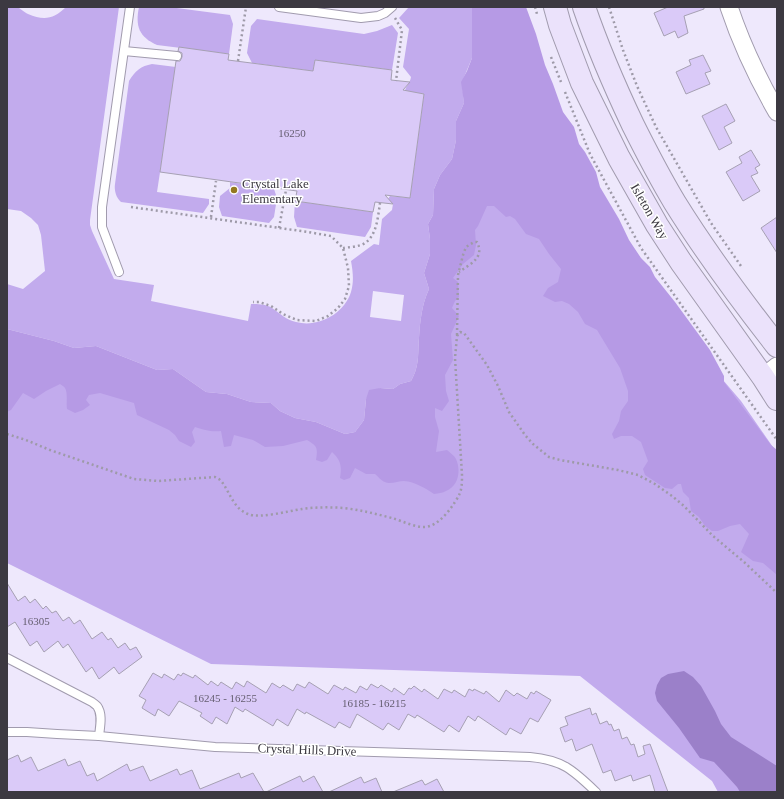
<svg xmlns="http://www.w3.org/2000/svg" width="784" height="799" font-family="Georgia,serif">
	<rect width="100%" height="100%" fill="#eee8fc"/>
	<g fill="#c2abed" fill-rule="evenodd">
		<path d="M7,7C10,7 14,6 17,7C20,8 24,12 28,14C44,21 54,19 66,7H119L90,220V225L92,231L114,279L154,285L151,301L248,321L251,304C258,304 266,304 272,308C281,314 286,320 296,322C318,328 344,314 351,292C354,282 353,272 351,261L374,244L379,245L382,219L392,210L393,204L388,199L390,196L410,198L424,94L405,91C406,85 410,84 411,77L403,67L409,29L399,18L409,7H472V58L462,82L464,103L456,121V140L452,159L440,175L434,189L433,215L428,224L430,239V254L424,273L429,289C422,304 420,321 419,338C418,348 419,359 416,369C415,373 413,377 411,381L400,384L393,389L380,388L366,399L364,420L355,432L345,434L316,422L295,418L280,411L271,403L251,402L227,394L206,392L173,369L157,370L96,346L74,348L54,341L7,329V284L23,289L45,271L41,235L38,225L31,218L21,211L7,209ZM373,291L404,295L401,321L370,317Z"/>
		<path d="M139,7H169L230,15L233,24L229,54L157,45C139,37 135,26 139,7Z"/>
		<polygon points="257,19 364,34 377,31 392,25 398,33 392,70 315,60 313,71 252,63 247,53 251,26"/>
		<polygon points="484,28 563,116 601,199 717,373 741,401 777,453 777,792 718,792 712,781 580,676 211,664 7,563 7,340 420,472"/>
		<path d="M152,64L176,67L157,192L209,199V204L203,213L121,202C116,198 114,190 115,184L129,81C135,71 141,66 152,64Z"/>
		<polygon points="230,182 274,189 277,198 274,217 269,223 222,216 219,207 220,196 230,188"/>
		<polygon points="295,201 373,212 371,227 365,237 297,227 294,217"/>
	</g>
	<path fill="#b69ae5" d="M472,7H526L536,34L545,65L553,84L563,112L574,127L579,144L585,152L596,172L600,187L619,219L629,240L641,258L650,267L655,277L675,302L710,350L724,376V382L771,445L777,450V575L763,563L753,561L741,552L749,534L740,524L730,526L718,531H712L705,526L699,517L691,511L689,498L683,492L681,484H678L672,489L665,488L645,475L643,469L648,461L641,442L632,436H621L614,439L612,434L619,421L621,411L628,401V391L620,368L597,330L585,324L578,312L569,304L562,301L555,302L543,296L548,288L558,282L561,269L549,254L539,239L526,234L515,219L510,216L506,217L494,206H487L478,226L475,230L476,245L474,255L463,264L453,278L458,282L459,297L455,301L452,308L459,316L451,334L453,360L445,375L446,391L449,401L442,411L435,408V417L439,431L436,452L447,450C450,453 454,455 456,459C461,470 459,486 446,491C443,493 438,493 434,494C425,488 415,482 404,481C398,481 390,485 385,482C381,481 378,476 375,474H366L355,468L350,478L344,480L340,478C342,467 341,460 332,452L327,460L322,462L316,460C318,447 317,446 307,440L283,446L265,447L253,440L234,435L231,446L224,447L221,431C210,432 205,430 195,427L192,432L195,442L191,447L179,441L175,435L169,430L137,415L134,403L100,393L89,395L86,400L90,405L83,410L75,413L67,409C66,403 68,393 65,388C64,386 61,385 60,384L46,391L34,399L23,393L11,410L7,412V329L54,341L74,348L96,346L157,370L173,369L206,392L227,394L251,402L271,403L280,411L295,418L316,422L345,434L355,432L364,420L366,399L369,390L380,388L393,389L400,384L411,381C413,377 415,373 416,369C419,359 418,348 419,338C420,321 422,304 429,289L424,273L430,254V239L428,224L433,215L434,189L440,175L452,159L456,140V121L464,103L461,82L467,71L472,58Z"/>
	<polygon fill="#9b80c9" points="684,671 693,677 701,686 715,711 721,724 731,737 777,766 777,792 740,792 737,787 727,776 714,762 700,758 679,728 657,701 655,693 657,685 661,678 668,674"/>
	<g fill="#dacaf8" stroke="#a6a0b3">
		<polygon points="668,7 704,7 704,9 684,16 688,33 678,38 675,31 664,36 654,13"/>
		<polygon points="179,47 229,54 228,60 313,71 315,60 392,70 391,80 410,82 403,90 424,94 410,198 385,195 393,204 375,202 373,212 295,201 297,191 160,172 176,61 180,61 182,57 182,53 178,51"/>
		<polygon points="703,55 711,71 705,73 710,84 686,94 676,72 691,65 689,60"/>
		<polygon points="726,104 735,121 724,127 732,143 719,150 702,116"/>
		<polygon points="751,150 760,165 755,168 758,173 751,176 760,191 743,201 726,172 742,163 739,157"/>
		<polygon points="777,217 777,253 761,228"/>
		<polygon points="7,583 18,601 25,596 30,603 35,599 43,609 46,606 52,613 56,611 63,621 69,617 74,624 80,620 92,639 102,632 108,640 111,638 118,648 125,643 130,650 136,647 142,657 119,674 114,667 99,679 92,667 86,672 68,644 63,648 58,641 44,652 37,641 30,646 15,622 7,627"/>
		<polygon points="153,673 162,678 164,674 174,680 178,674 181,676 183,673 193,678 195,675 208,685 211,681 218,686 221,682 232,689 236,682 244,687 247,681 266,693 272,683 280,688 283,685 293,691 297,684 305,688 309,682 328,694 334,685 343,690 345,687 356,693 360,686 367,690 371,684 378,688 381,685 392,692 394,688 404,695 409,688 411,689 414,686 422,692 424,689 438,699 444,689 452,693 454,690 465,697 469,689 473,691 474,689 484,694 486,691 499,702 506,690 514,696 517,693 527,699 531,692 534,694 536,691 551,700 538,722 530,718 521,734 510,728 506,735 478,716 475,721 468,716 459,732 449,725 444,732 417,715 415,718 408,714 399,730 388,723 383,730 357,714 350,728 339,722 335,728 306,712 305,714 297,709 288,726 277,719 273,726 245,709 243,712 235,707 227,724 216,717 212,724 200,716 202,713 179,701 169,716 158,709 155,716 142,708 146,700 139,696"/>
		<polygon points="590,708 592,715 596,713 600,724 607,721 609,725 611,724 614,731 619,729 622,739 627,737 631,745 634,744 638,757 645,754 643,746 650,744 668,792 655,792 650,775 633,781 631,775 615,781 611,770 603,773 592,744 576,751 572,739 565,742 560,728 568,725 565,717"/>
		<polygon points="18,755 21,762 31,757 38,771 65,759 68,766 80,761 87,776 94,773 97,781 127,764 130,771 143,766 150,781 177,769 180,775 192,770 200,789 239,773 241,778 253,773 264,792 7,792 7,760"/>
		<polygon points="300,776 303,782 314,776 323,792 266,792"/>
		<polygon points="361,777 364,783 376,778 382,792 329,792"/>
		<polygon points="437,779 444,792 393,792 422,780 425,785"/>
	</g>
	<g fill="none" stroke-linecap="round" stroke-linejoin="round">
		<g stroke="#a19bae" stroke-width="10">
			<g id="service">
				<polyline points="279,7 361,18 378,16 385,13 392,7"/>
				<polyline points="124,51 177,56"/>
				<polyline points="119,272 102,227 102,207 130,7"/>
				<path d="M7,658L92,702C93,703 95,704 97,706C103,714 100,727 99,736"/>
				<path d="M7,732H27L57,734L99,736L215,747L530,757C563,760 573,770 596,792"/>
			</g>
		</g>
		<g stroke="#a19bae" stroke-width="19">
			<g id="minor">
				<path d="M729,7C741,43 758,79 777,112"/>
				<polyline points="763,377 777,366"/>
			</g>
		</g>
		<g stroke="#a19bae" stroke-width="24">
			<g id="secondary">
				<polyline points="555,7 560,25 582,83 619,158 657,225 681,262 763,377 777,399"/>
				<path d="M584,7C598,48 615,87 633,125C646,151 660,178 675,203C706,253 741,300 777,346"/>
			</g>
		</g>
		<g stroke="#9e9aa8" stroke-width="2.5" stroke-dasharray="2 3" stroke-linecap="butt">
			<polyline points="535,7 537,14"/>
			<polyline points="609,7 623,50 637,86 656,127 711,223 741,266"/>
			<polyline points="395,18 402,30 396,81"/>
			<polyline points="551,57 561,82"/>
			<polyline points="238,61 246,7"/>
			<polyline points="565,92 590,154 641,248 777,440"/>
			<polyline points="131,207 308,232 331,236 343,248 348,268 349,286 345,299 338,308 328,316 316,321 297,320 283,314 271,306 259,302 253,302"/>
			<polyline points="211,217 216,181"/>
			<polyline points="279,228 286,190"/>
			<path d="M343,248C349,247 359,247 365,243C377,235 378,216 380,203"/>
			<path d="M457,335L458,275L463,255L466,247L474,242H477C485,258 470,264 459,272"/>
			<path d="M7,434L26,440L50,450L134,479L158,481L215,477L219,479L222,482C230,493 234,509 248,514C260,519 288,511 302,509C316,507 330,507 344,508C361,510 376,514 392,518C403,521 419,530 430,526C442,522 455,504 460,493C462,487 462,481 462,475L455,358L457,336L460,332L464,333L487,365L498,386L509,412L525,435L533,444L549,457L560,460L618,470L638,475L655,484L672,496L684,506L713,536L744,562L777,593"/>
		</g>
		<use href="#service" stroke="#fff" stroke-width="8"/>
		<use href="#minor" stroke="#fff" stroke-width="17"/>
		<use href="#secondary" stroke="#ebe2fb" stroke-width="22"/>
	</g>
	<circle fill="#94781f" stroke="#fff" stroke-width="1.5" cx="234" cy="190" r="4"/>
	<g text-anchor="middle" stroke-width="3" stroke-linejoin="round" paint-order="stroke">
		<g font-size="11" fill="#645d6f">
			<text x="292" y="137">16250</text>
			<text x="36" y="625">16305</text>
			<text x="225" y="702">16245 - 16255</text>
			<text x="374" y="707">16185 - 16215</text>
		</g>
		<g font-size="13" fill="#3c3941" stroke="#fff" text-anchor="start">
			<text x="242" y="188">Crystal Lake<tspan x="242" dy="15">Elementary</tspan></text>
		</g>
		<g font-size="13" fill="#3c3941" stroke="#fff">
			<text transform="translate(650 211) rotate(60)" y="5">Isleton Way</text>
			<text transform="translate(307 749) rotate(2)" y="5">Crystal Hills Drive</text>
		</g>
	</g>
	<rect width="784" height="799" fill="none" stroke="#3c3941" stroke-width="16"/>
</svg>
